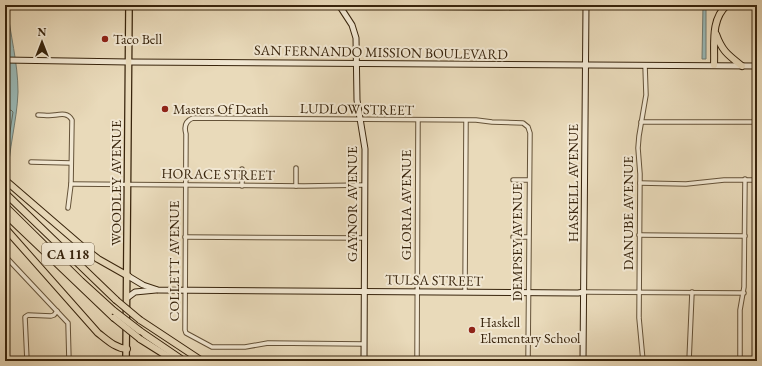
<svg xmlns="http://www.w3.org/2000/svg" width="762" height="366" font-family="'EB Garamond',serif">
	<rect width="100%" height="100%" fill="#e9daba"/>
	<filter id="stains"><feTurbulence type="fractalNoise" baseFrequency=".005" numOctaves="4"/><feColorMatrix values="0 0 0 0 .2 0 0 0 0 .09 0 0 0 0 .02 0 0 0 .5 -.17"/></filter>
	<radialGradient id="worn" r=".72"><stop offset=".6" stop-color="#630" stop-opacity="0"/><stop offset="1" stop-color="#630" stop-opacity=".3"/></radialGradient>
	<polygon fill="#babe8d" stroke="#79714c" points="446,358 479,358 479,361 442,361"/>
	<g fill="#99b9b7" stroke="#727d73">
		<path d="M5,5H7C10,35 18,62 18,92C17,122 8,150 8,180C8,219 13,258 5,298V124L8,89L5,51Z"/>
		<polygon points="703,5 706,5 706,59 702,59"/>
	</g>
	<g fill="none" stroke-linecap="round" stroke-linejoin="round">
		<polyline stroke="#686e62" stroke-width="1" points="5,112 11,110 13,112 5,165"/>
		<g stroke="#645238" stroke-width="5.5">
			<g id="street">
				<polyline points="192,5 498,8 586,7"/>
				<path d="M38,115C44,115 49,116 55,115C62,114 68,113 72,120L71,184L68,208"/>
				<polyline points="641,122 757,122"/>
				<polyline points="31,162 71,163"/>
				<polyline points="513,180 529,180"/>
				<polyline points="640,183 686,184 724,180 757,180"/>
				<polyline points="71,184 304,186 365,185"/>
				<polyline points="242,186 242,169"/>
				<polyline points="296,186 296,168"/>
				<polyline points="639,235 745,236"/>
				<polyline points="185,237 365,238"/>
				<polyline points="513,237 528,237"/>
				<polyline points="5,256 68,323 69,361"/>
				<polyline points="465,292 466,121"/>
				<polyline points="584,292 744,293"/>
				<path d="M364,344L268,343L245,347H212L186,333L185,330L186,134C184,127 185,121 193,118L476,120L492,122L523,123L528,127L530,133L528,361"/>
				<polyline points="27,361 25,317 28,315 51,316 54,315 57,311"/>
				<polyline points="417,361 418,120"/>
				<polyline points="643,361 639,318 640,174 638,148 639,136 646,95 645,65"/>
				<polyline points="689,361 692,292"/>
				<polyline points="740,361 740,310 744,287 745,179"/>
			</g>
		</g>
		<g stroke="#38240c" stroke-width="7">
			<g id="secondary">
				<polyline points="339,5 352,25 356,38 357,100 365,149 364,361"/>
				<polyline points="5,60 129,62 757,66"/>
				<polyline points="128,276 143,285 158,290 578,293 584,292"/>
				<polyline points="127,298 135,292 156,290"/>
				<polyline points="583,361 586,5"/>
			</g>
		</g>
		<g stroke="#38240c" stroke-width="8">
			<polyline id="primary" points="126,361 129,5"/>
		</g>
		<g stroke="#38240c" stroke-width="8">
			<g id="highway">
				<path d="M716,34C722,51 728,55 742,66"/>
				<path d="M714,65C715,45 710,20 727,5"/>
				<polyline points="5,180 85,249 98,259 128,276"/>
				<polyline points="5,193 116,300"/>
				<polyline points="5,206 81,281 114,311"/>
				<polyline points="5,214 114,318"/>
				<path d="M5,228L98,333C107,340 115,348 127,349"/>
				<polyline points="140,320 202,361"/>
				<polyline points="140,331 184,361"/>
				<polyline points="140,339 175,361"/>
			</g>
		</g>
		<use href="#street" stroke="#f1e7d2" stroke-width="3.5"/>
		<use href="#secondary" stroke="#f1e7d2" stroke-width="5"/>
		<use href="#primary" stroke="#e9daba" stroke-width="5.5"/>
		<use href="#highway" stroke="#e9daba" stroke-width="6"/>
		<g stroke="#38240c" stroke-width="8" stroke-linecap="butt">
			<g id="highway-bridge">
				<polyline points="116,300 140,320"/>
				<polyline points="114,311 140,331"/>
				<polyline points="114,318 140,339"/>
			</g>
		</g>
		<use href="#highway-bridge" stroke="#e9daba" stroke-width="6"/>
	</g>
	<g fill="#8f2418" stroke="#f1e7d2" stroke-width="1.5">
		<circle cx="105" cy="39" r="4"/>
		<circle cx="165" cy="109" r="4"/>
		<circle cx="472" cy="330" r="4"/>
	</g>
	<g text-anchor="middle" stroke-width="4" stroke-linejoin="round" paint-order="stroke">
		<rect fill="#f1e7d2" stroke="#705e47" stroke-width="1" x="42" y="243" width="52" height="22" rx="3"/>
		<g font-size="13" font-weight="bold" fill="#38240c">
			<text x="68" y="259">CA 118</text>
		</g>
		<g font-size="14" fill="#38240c" stroke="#f1e7d2" text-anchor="start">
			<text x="113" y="44">Taco Bell</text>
			<text x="173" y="114">Masters Of Death</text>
			<text x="480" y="327">Haskell<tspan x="480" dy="16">Elementary School</tspan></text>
		</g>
		<g font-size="14" fill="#38240c" stroke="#f1e7d2">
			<text transform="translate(381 52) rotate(1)" y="5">SAN FERNANDO MISSION BOULEVARD</text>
			<text transform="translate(357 109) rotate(1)" y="5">LUDLOW STREET</text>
			<text transform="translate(218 174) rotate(1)" y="5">HORACE STREET</text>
			<text transform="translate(116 183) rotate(-90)" y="5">WOODLEY AVENUE</text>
			<text transform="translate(573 183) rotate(-90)" y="5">HASKELL AVENUE</text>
			<text transform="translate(352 204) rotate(-90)" y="5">GAYNOR AVENUE</text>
			<text transform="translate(406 205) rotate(-90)" y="5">GLORIA AVENUE</text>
			<text transform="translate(628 213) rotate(-90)" y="5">DANUBE AVENUE</text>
			<text transform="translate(517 242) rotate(-90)" y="5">DEMPSEY AVENUE</text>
			<text transform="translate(174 261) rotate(-90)" y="5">COLLETT AVENUE</text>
			<text transform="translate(434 280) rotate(1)" y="5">TULSA STREET</text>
		</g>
	</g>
	<rect width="762" height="366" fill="none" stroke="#e9daba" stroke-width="20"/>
	<rect x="6" y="6" width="750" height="354" fill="none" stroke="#38240c" stroke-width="2"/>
	<rect x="10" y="10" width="742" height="346" fill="none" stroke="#38240c"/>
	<g transform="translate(42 42)" stroke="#f1e7d2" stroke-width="3" paint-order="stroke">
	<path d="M0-3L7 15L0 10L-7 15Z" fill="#38240c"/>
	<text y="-6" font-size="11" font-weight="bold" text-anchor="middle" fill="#38240c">N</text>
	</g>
	<rect width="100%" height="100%" filter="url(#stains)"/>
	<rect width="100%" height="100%" fill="url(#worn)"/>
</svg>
